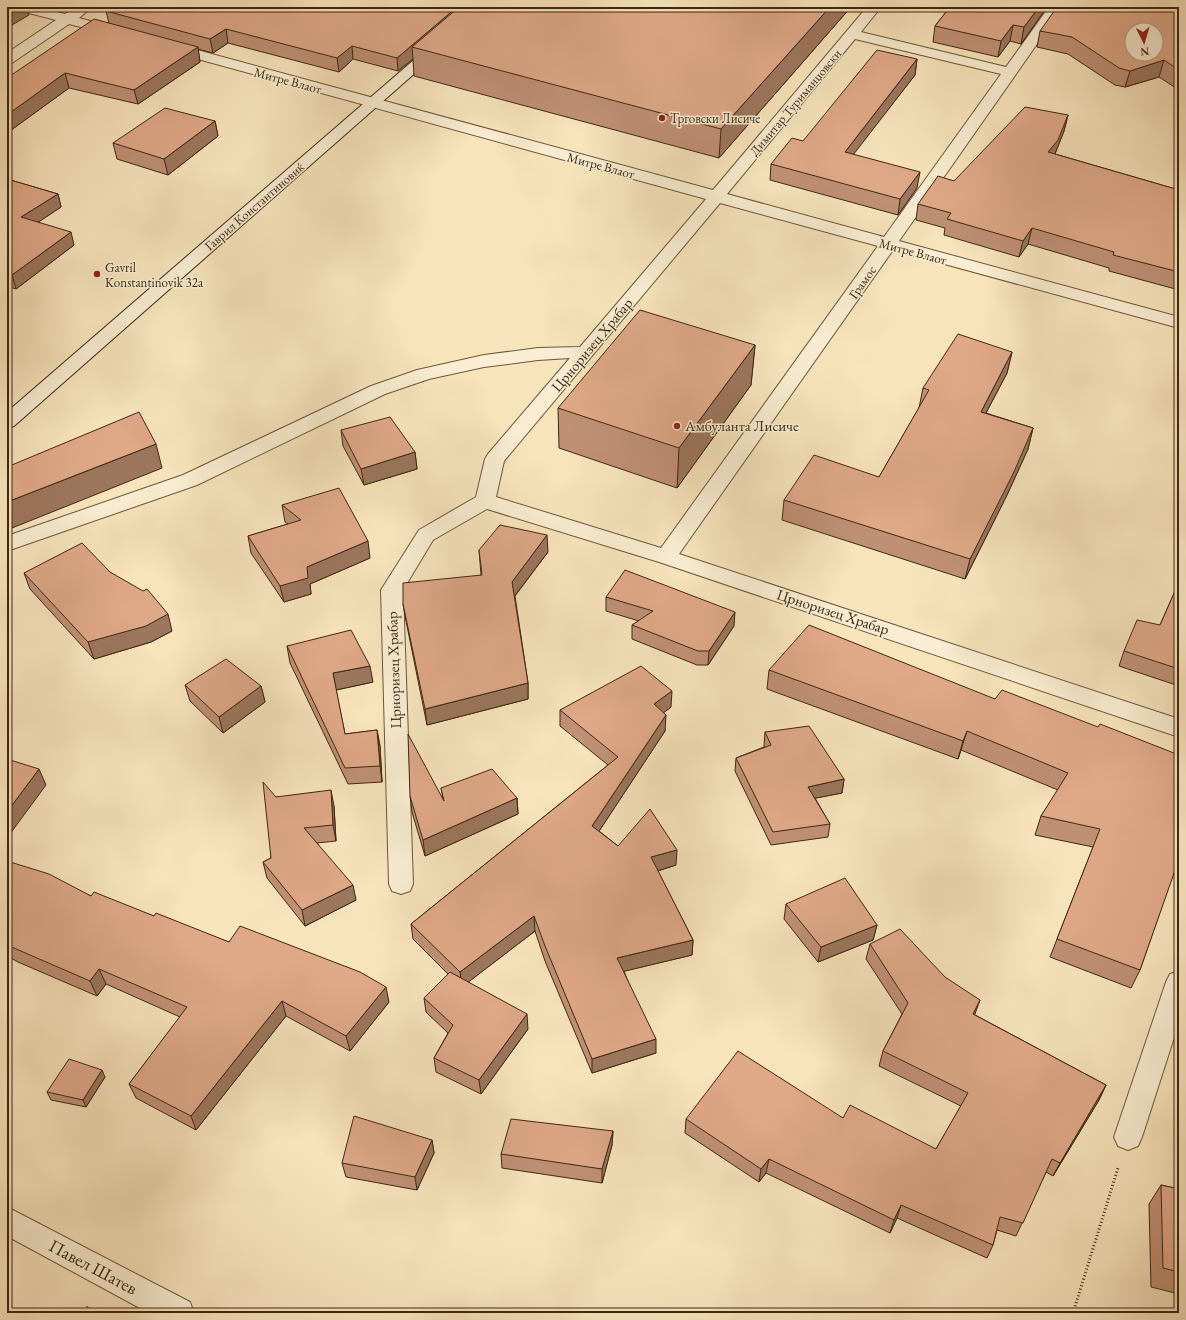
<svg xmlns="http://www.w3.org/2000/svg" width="1186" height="1320" font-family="'EB Garamond',serif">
	<rect width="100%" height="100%" fill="#f8e4bb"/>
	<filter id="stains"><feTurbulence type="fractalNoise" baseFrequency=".005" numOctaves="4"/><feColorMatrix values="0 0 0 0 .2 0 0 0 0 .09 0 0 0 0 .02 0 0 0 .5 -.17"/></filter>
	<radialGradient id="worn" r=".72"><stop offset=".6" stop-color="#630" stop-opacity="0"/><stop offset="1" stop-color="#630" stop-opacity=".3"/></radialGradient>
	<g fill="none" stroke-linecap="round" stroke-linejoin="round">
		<g stroke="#6c563c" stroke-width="2">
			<g id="street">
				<polygon points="15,7 38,7 65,14 76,7 92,7 79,18 121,29 123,32 121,35 116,36 69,24 12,63 7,64 7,53 56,20 17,10"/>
				<path d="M867,7H881L861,32L1006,67L1049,7H1063L899,241L1179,317V328L893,250L679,554L1179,719V737L659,562L487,509L433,540L403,590L413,884L410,891L401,894L392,891L389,884L381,590L419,530L476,497L485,459L488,454L570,358L538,360L484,367L429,379L385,394L197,485L7,551V536L183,475L371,386L417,370L484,355L538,348L580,347L706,199L165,50L163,47L165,44H175L713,190ZM855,39L1001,74L884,237L727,194ZM720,203L878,246L661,548L496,497L504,461Z"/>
				<polygon points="1179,971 1179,1022 1142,1137 1138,1146 1128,1150 1118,1146 1114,1137 1166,982 1170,974"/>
				<polygon points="7,1207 190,1302 194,1313 149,1313 7,1236"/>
			</g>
		</g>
		<g stroke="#3e2711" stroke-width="2">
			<polygon id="secondary" points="475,7 490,7 14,426 7,428 7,412"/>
		</g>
		<g stroke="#3e2711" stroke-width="3" stroke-dasharray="1 2.5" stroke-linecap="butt">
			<polyline points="83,1313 89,1305"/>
			<polyline points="1073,1313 1118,1168"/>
		</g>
		<use href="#street" fill="#faedd3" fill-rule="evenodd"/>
		<use href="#secondary" fill="#faedd3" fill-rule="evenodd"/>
	</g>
	<g fill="#c09074" stroke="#3e2711">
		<polygon points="311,7 851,7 719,158 414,76 413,59 398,71 353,59 339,72 228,43 213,53 198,49 200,62 138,104 69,88 7,133 109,23 106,11 300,9"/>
		<polygon points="950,7 1047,7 1021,44 1010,41 998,57 933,42 935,26"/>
		<polygon points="1179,7 1179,90 1159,77 1125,87 1115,85 1068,54 1037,47 1040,31"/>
		<polygon points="917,59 915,75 853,154 917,188 898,215 770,180 771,164"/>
		<polygon points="1068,115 1064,131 1055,154 1179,190 1179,290 1109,271 1109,268 1028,244 1019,257 944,235 945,228 916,220 918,204 954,181"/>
		<polygon points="215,121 218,136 168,175 117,159 113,143"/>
		<polygon points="7,179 58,194 61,207 38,222 74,245 16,289 7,286"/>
		<polygon points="755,345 751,385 677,488 559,448 558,408"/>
		<polygon points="1012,352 1007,373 986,413 1033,428 1028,449 1007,495 965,579 782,520 784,500 879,477 919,408 923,388"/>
		<polygon points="341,430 415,452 417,469 364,485 343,446"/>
		<polygon points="282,505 370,558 310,584 311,594 284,602 251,553 248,536 288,524 285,522"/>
		<polygon points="479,550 548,552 515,596 528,683 528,699 427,725 406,621 403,604 481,575"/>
		<polygon points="110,572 172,631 151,642 94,659 30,589 24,573"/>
		<polygon points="1179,582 1179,686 1119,666 1124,651 1160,625"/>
		<polygon points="606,597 734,626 708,665 697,665 632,639 632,625 639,621 606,611"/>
		<polygon points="287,646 373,682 336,690 345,734 377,730 380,746 382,782 348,784 290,663"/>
		<polygon points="769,670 995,699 1174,871 1140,970 1131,988 1050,957 1093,847 1035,835 1041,816 1058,790 961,750 958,759 767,689"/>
		<polygon points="185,685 261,686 265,702 223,733 190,701"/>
		<polygon points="671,707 663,713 665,731 599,831 618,846 676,865 658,871 693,940 692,955 624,971 656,1053 592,1073 545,961 535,931 468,982 528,1029 481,1094 436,1072 434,1058 448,1033 426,1012 424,998 448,974 413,939 411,924 608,765 560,726 560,710"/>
		<polygon points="765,732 844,779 842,793 815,798 830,824 828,837 771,845 735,771 736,758 764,747 764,746"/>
		<polygon points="441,788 517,798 518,814 425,856 412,812 410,796 443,798"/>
		<polygon points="276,797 334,806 336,841 317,843 356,900 305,926 267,878 263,862 271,858"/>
		<polygon points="7,861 91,896 154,916 229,942 389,1002 350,1051 286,1016 196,1130 136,1098 129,1084 180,1017 106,984 97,996 18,962 7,956"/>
		<polygon points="786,904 877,925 873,940 818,962 784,919"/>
		<polygon points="870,944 975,1015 1106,1085 1099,1100 1053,1176 1046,1172 1016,1236 997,1230 993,1245 987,1258 897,1218 890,1233 766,1173 759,1182 685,1133 686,1119 843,1118 936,1149 961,1106 879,1066 883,1051 902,1014 866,959"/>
		<polygon points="105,1077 86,1107 51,1100 47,1092"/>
		<polygon points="613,1131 612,1145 602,1183 502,1168 501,1154"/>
		<polygon points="432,1140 434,1153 417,1190 346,1177 342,1163"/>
		<polygon points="1161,1185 1179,1189 1179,1294 1151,1287 1149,1204"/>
	</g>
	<g fill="#9c765e" stroke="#3e2711">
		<polygon points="14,7 26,7 29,15 7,28 7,11"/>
		<polygon points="457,7 474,7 412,47 413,59 398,71 397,58"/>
		<polygon points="830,7 851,7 719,158 721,129"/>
		<polygon points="1039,7 1047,7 1021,44 1024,27"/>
		<polygon points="1013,25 1010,41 998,57 1001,41"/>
		<polygon points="226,29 228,43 213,53 210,39"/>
		<polygon points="352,46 353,59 339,72 337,58"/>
		<polygon points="198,47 200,62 138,104 134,90"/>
		<polygon points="917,59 915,75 843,168 845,152"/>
		<polygon points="1164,60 1159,77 1125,87 1130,71"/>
		<polygon points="65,73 69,88 7,133 7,115"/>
		<polygon points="1068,115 1064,131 1054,156 1048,152"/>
		<polygon points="215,121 218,136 168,175 164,159"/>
		<polygon points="920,172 917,188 898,215 900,199"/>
		<polygon points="58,194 61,207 25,231 21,217"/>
		<polygon points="1032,228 1028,244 1019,257 1023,241"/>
		<polygon points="71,232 74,245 16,289 12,275"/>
		<polygon points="755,345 751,385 677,488 679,448"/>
		<polygon points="1012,352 1007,373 976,432 981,412"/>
		<polygon points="1033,428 1028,449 1007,495 965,579 970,559"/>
		<polygon points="156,444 162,468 7,530 7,502"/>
		<polygon points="415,452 417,469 364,485 361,469"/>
		<polygon points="547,535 548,552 513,598 512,582"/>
		<polygon points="368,541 370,558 310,584 311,594 284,602 280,586 307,567"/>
		<polygon points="735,612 734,626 708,665 709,651"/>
		<polygon points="168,614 172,631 151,642 94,659 88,642"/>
		<polygon points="370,666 373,682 336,690 333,673"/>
		<polygon points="528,683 528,699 427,725 425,709"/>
		<polygon points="261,686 265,702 223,733 219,717"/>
		<polygon points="672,691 671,707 654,720 654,704"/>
		<polygon points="666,715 665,731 592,842 592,826"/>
		<polygon points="377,730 380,746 382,782 380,766"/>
		<polygon points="967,731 961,750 958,759 963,741"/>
		<polygon points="39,769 46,785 7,838 7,812"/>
		<polygon points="844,779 842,793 806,800 808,787"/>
		<polygon points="331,790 334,806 336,841 333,825"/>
		<polygon points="517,798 518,814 425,856 423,840"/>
		<polygon points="677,850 676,865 650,873 651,857"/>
		<polygon points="353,885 356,900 305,926 302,910"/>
		<polygon points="534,916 535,931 462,987 460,972"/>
		<polygon points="877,925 873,940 818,962 821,947"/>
		<polygon points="693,940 692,955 617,973 617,958"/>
		<polygon points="99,969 106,984 97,996 90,981"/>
		<polygon points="386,987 389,1002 350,1051 346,1036"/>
		<polygon points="980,1000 975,1014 968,1029 973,1014"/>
		<polygon points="282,1001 286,1016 196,1130 191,1116"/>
		<polygon points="527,1014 528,1029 481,1094 479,1080"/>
		<polygon points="656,1039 656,1053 592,1073 592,1059"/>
		<polygon points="102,1070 105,1077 86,1107 83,1100"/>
		<polygon points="1106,1085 1099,1100 1053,1176 1060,1163"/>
		<polygon points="613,1131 612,1145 602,1183 602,1169"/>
		<polygon points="432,1140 434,1153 417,1190 415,1177"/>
		<polygon points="769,1159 766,1173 759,1182 761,1169"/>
		<polygon points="901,1205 897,1218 890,1233 894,1220"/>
	</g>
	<g fill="#dfa887" stroke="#3e2711" fill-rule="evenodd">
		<polygon points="7,7 14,7 7,11"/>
		<polygon points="113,7 290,7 300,9 311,7 416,7 419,8 418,7 457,7 397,58 352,46 337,58 226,29 210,39 106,11"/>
		<polygon points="459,7 830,7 721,129 412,47"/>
		<polygon points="950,7 1039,7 1024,27 1013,25 1001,41 935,26"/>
		<path d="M1057,7H1179V70L1164,60L1130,71L1119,68L1072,37L1040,31ZM1132,30H1156V54H1132Z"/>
		<polygon points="94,19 198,47 134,90 65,73 7,115 7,78"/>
		<polygon points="877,50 917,59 845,152 920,172 900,199 771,164 792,138 803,141"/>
		<polygon points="1025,107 1068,115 1058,140 1048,152 1179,190 1179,272 1113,255 1114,252 1032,228 1023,241 947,219 951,213 918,204 938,176 954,181"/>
		<polygon points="165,108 215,121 164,159 113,143"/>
		<polygon points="7,179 58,194 21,217 71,232 12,275 7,274 7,223 9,221 7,220"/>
		<polygon points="640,310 755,345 679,448 558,408"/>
		<polygon points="958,334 1012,352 981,412 1033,428 1013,474 970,559 784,500 814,455 879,477 929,390 923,388"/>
		<polygon points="139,412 156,444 7,502 7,467"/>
		<polygon points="390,417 415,452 361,469 341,430"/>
		<polygon points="339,488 368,541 307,567 308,578 280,586 248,536 301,520 282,505"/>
		<polygon points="500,525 547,535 512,582 528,683 425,709 403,604 403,583 482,575 479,550"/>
		<polygon points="82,543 110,572 143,591 147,589 168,614 146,626 88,642 24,573"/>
		<polygon points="625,570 735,612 709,651 698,651 632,625 653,611 606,597"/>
		<polygon points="1179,582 1179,669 1124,651 1137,620 1160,625"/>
		<polygon points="809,625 995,699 1002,690 1098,727 1100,724 1179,755 1179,859 1140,970 1057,939 1100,829 1041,816 1068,773 967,731 963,741 769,670"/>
		<polygon points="351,630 370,666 333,673 345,734 377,730 380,766 345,768 287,646"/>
		<polygon points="226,659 261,686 219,717 185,685"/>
		<polygon points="641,666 672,691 654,704 666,715 592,826 618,846 650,809 677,850 651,857 693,940 617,958 656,1039 592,1059 545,946 534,916 460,972 411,924 618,757 560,710"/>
		<polygon points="809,726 844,779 808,787 830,824 773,832 736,758 771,745 765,732"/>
		<polygon points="408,734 444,801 441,788 492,769 517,798 423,840 410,796"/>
		<polygon points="7,759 39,769 7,812"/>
		<polygon points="263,782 276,797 331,790 333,825 304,828 353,885 302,910 263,862 271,858"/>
		<polygon points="7,861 49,874 91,896 94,892 154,916 156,913 229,942 240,926 360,972 386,987 346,1036 282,1001 191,1116 129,1084 187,1007 99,969 90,981 7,945"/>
		<polygon points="845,878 877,925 821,947 786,904"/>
		<polygon points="900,929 945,977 980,1000 973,1014 1106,1085 1060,1163 1052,1159 1023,1223 1000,1217 993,1245 901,1205 894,1220 769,1159 761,1169 686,1119 738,1051 843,1118 850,1105 936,1149 968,1093 883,1051 908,1003 870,944"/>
		<polygon points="450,972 527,1014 479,1080 434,1058 453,1025 424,998"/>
		<polygon points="69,1059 102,1070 83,1100 47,1092"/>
		<polygon points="354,1116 432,1140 415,1177 342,1163"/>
		<polygon points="511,1119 613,1131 602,1169 501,1154"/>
		<polygon points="1161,1185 1179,1189 1179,1272 1163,1268"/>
	</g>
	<g fill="#8f2418" stroke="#faedd3" stroke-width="1.5">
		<circle cx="662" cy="118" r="4"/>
		<circle cx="97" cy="274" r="4"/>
		<circle cx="677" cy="426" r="4"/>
	</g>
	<g text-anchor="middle" stroke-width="3" stroke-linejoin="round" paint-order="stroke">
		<g font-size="13" fill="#3e2711" stroke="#faedd3">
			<text transform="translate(288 80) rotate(15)" y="5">Митре Влаот</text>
			<text transform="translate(795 102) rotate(-50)" y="5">Димитар Туриманџовски</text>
			<text transform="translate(601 165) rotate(15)" y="5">Митре Влаот</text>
			<text transform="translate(254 206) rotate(-41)" y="5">Гаврил Константиновиќ</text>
			<text transform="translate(913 251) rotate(15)" y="5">Митре Влаот</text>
			<text transform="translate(862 282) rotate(-55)" y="5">Грамос</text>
		</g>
		<g font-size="13" fill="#3e2711" stroke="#faedd3" text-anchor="start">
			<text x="670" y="123">Трговски Лисиче</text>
			<text x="105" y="272">Gavril<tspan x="105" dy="15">Konstantinovik 32a</tspan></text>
		</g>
		<g font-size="15" fill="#3e2711" stroke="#faedd3">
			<text transform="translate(592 345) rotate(-50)" y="5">Црноризец Храбар</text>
			<text transform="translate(833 612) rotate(18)" y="5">Црноризец Храбар</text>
			<text transform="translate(394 670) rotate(-92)" y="5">Црноризец Храбар</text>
		</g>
		<g font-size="15" fill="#3e2711" stroke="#faedd3" text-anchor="start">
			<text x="685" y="431">Амбуланта Лисиче</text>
		</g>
		<g font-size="18" fill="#3e2711" stroke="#faedd3">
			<text transform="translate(93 1267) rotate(28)" y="6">Павел Шатев</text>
		</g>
	</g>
	<rect width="1186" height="1320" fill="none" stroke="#f8e4bb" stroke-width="24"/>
	<rect x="8" y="8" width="1170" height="1304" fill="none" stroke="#3e2711" stroke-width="2"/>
	<rect x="12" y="12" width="1162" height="1296" fill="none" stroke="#3e2711"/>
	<g transform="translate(1144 42) rotate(175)"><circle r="19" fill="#faedd3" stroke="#af9e85"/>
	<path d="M0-3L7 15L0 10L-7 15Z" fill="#8f2418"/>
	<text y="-6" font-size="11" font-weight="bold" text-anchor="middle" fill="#3e2711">N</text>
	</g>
	<rect width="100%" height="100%" filter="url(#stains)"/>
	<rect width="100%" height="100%" fill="url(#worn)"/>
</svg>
